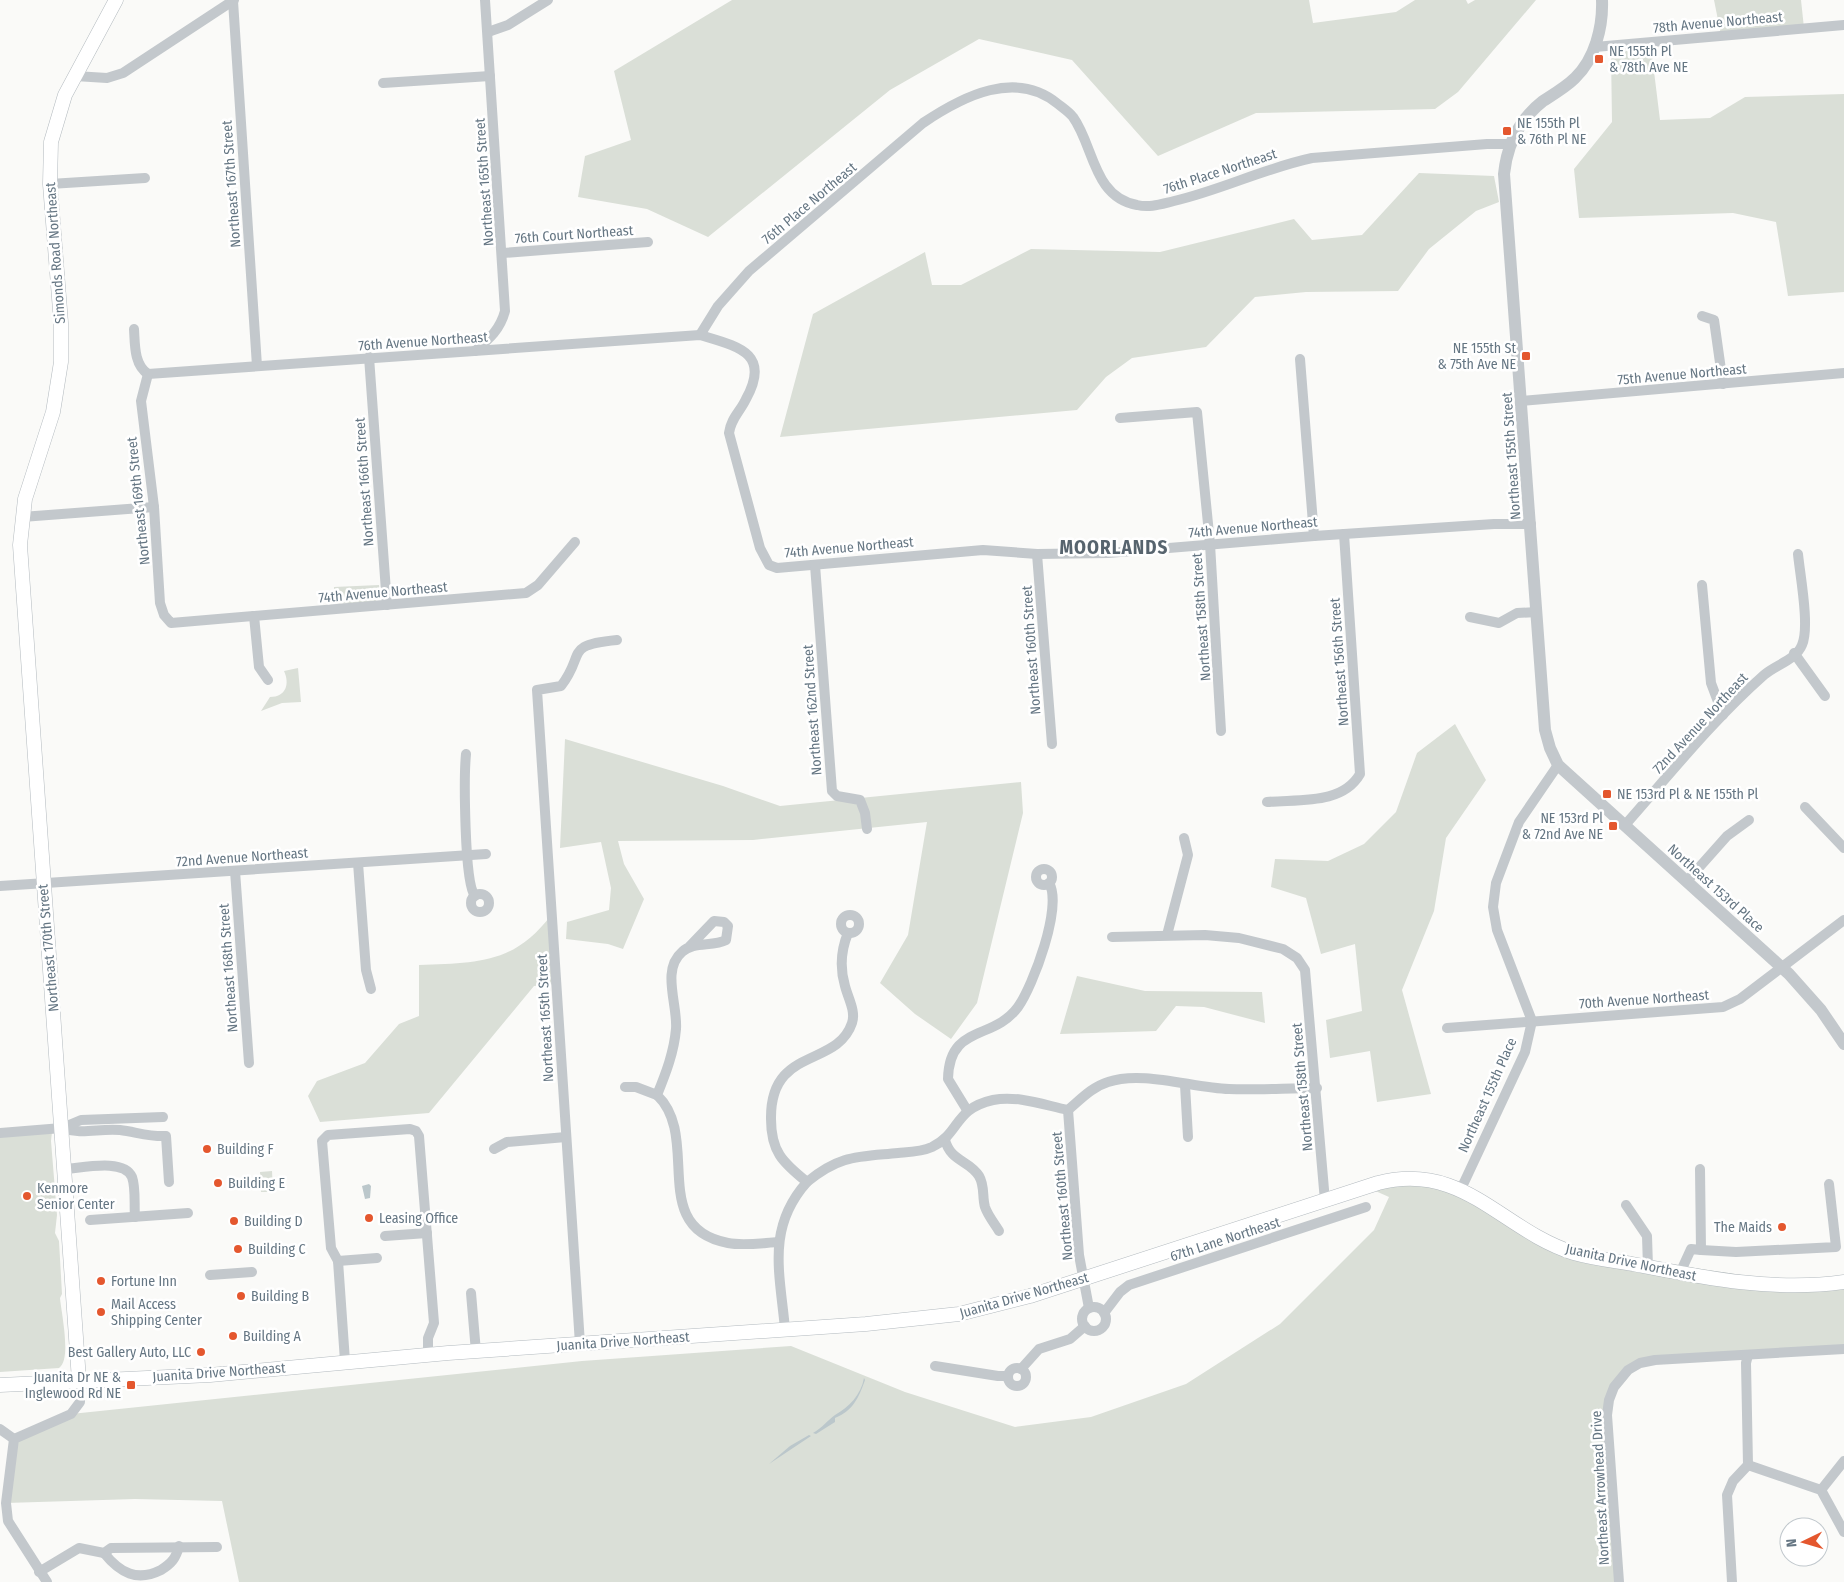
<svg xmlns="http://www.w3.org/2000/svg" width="1844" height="1582" font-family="'Fira Sans Condensed',sans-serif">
	<rect width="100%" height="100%" fill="#fafaf8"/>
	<g fill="#dadfd7">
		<polygon points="732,0 1309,0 1313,23 1396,12 1415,0 1466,0 1468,4 1475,0 1536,0 1458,92 1435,109 1256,113 1158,156 1072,60 979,39 890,90 708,237 647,209 578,197 585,156 631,140 614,71"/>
		<polygon points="1714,0 1801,0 1804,28 1721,35"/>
		<polygon points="1651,47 1660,120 1710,118 1745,97 1844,94 1844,292 1788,296 1776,222 1733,213 1579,218 1574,169 1612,122 1611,53"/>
		<polygon points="1419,173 1494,176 1499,202 1476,211 1429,249 1398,291 1306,292 1255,297 1206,347 1132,358 1106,377 1077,410 780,437 813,314 925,252 932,285 961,285 1031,249 1160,252 1294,219 1312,240 1362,235"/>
		<polygon points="379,585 380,597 375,602 335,604 334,587"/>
		<path d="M298,668L301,702L282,703L261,711L270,697C286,697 290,684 284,671Z"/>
		<polygon points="1455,724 1486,780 1446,838 1434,911 1402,990 1431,1094 1377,1102 1370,1051 1330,1058 1326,1020 1362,1011 1355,944 1321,954 1306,898 1271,887 1275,859 1328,861 1364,844 1396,812 1417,753"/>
		<polygon points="565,739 723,786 780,806 1021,782 1023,813 977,1003 951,1039 915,1014 880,983 908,935 927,822 753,840 618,841 624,864 644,899 623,949 608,944 566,939 567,922 609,910 611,888 601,842 560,848"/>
		<path d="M551,915L556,984L534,986L429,1113L320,1122L308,1096L317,1081L365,1063L399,1024L419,1016V965C476,963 515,964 551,915Z"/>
		<polygon points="1077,976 1145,991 1262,992 1265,1023 1204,1007 1176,1006 1156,1031 1060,1034"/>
		<path d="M52,1132L51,1141L57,1215L55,1233L59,1241L62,1294L60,1298C61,1311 72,1360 59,1368L0,1372V1136Z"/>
		<polygon points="272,1171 273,1192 261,1192 260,1172"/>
		<polygon points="1428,1174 1575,1250 1788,1282 1844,1278 1844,1349 1640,1363 1609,1400 1619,1582 239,1582 222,1501 135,1499 6,1503 14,1439 71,1414 582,1361 791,1346 905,1392 1015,1427 1091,1417 1186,1384 1280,1324 1374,1230 1389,1197 1362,1185"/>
	</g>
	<g fill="#bbc7cb">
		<polygon points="369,1184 371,1186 370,1198 365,1199 362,1186"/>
		<path d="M864,1378L865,1380C859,1397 853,1411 835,1418V1422L816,1434L813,1433C822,1428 828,1420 835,1415C849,1407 861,1395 864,1378Z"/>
		<polygon points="809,1435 811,1436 769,1464 790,1446"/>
	</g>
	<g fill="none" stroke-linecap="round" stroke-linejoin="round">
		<g stroke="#b3babf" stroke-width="15">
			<g id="secondary">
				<polyline points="79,1380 20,545 25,499 53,412 61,362 61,323 50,184 51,142 65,95 116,0"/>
				<path d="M0,1385L210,1375L448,1353L866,1324L959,1314L1030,1296L1378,1183C1464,1161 1501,1230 1574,1253C1595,1259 1617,1261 1638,1265C1705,1278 1775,1292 1844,1282"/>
			</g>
		</g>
		<g stroke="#c3c8cc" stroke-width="10">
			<polyline points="233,1 257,366"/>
			<polyline points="488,32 508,25 548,0"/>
			<polyline points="1595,47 1844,25"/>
			<polyline points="75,76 107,78 123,73 234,0"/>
			<polyline points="383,83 490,76"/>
			<polyline points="50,184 145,178"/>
			<polyline points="503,253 648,242"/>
			<polyline points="1702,316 1714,320 1723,384"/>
			<path d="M134,329C135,345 134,365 148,374"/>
			<path d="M700,335L718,306L749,271L923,123C963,96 1016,69 1058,104C1063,108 1069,112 1073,117C1094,146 1093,197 1137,205C1150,208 1161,204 1174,201C1221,190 1265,168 1312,158L1487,144H1510"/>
			<path d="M475,351C489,339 500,330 505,311L485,0"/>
			<polyline points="369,357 387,605"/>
			<polyline points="1300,359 1314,536"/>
			<path d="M148,374L700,335C736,346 772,352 746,399C740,412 731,418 729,433L760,548L769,565L777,568L983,550L1037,554L1108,553L1314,536L1494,524H1531"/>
			<polyline points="148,374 141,401 154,507 160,603 164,615 171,623 526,593 538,585 575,542"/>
			<polyline points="1522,401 1844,373"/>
			<polyline points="1120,418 1197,412 1210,544 1221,731"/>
			<polyline points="22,517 154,507"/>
			<polyline points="1037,554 1052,744"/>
			<polyline points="815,565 832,791 837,796 860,800 865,813 867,829"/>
			<polyline points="1702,585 1711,683 1723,715"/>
			<polyline points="254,616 259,667 268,680"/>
			<polyline points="1470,617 1499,623 1517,613 1537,612"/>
			<polyline points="1794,653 1825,696"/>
			<path d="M466,754C464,775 464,883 475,896"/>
			<path d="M1267,802C1299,799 1342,805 1360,774L1344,534"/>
			<polyline points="1805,807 1844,848"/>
			<path d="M1625,825C1670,774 1713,720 1764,675C1775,665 1796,660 1802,645C1810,627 1800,575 1798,554"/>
			<polyline points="358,863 366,970 371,989"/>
			<circle cx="1044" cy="877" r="8"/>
			<polyline points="235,871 249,1063"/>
			<polyline points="1687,881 1727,836 1749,820"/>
			<polyline points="0,886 486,854"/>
			<circle cx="480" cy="903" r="9"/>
			<circle cx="850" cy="924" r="9"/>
			<polyline points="1167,935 1188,855 1184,838"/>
			<polyline points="1112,937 1205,935 1239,938 1283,949 1297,958 1305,970 1325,1201"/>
			<path d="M689,947L714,921L724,922L728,926L726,940C713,947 693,941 682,952C661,970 678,1005 676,1029C674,1052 666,1073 657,1095C702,1138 647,1228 728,1243C744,1246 762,1243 778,1242"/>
			<polyline points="1447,1028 1723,1007 1740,999 1844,920"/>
			<polyline points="1185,1085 1188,1137"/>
			<polyline points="625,1087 636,1087 657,1095"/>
			<path d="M967,1110L948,1079C949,1024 993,1041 1018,1007C1033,986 1063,906 1049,883"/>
			<polyline points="1068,1110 1079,1255 1089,1308"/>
			<path d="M62,1128C82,1135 99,1128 120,1130C136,1132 150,1137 166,1136L169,1182"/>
			<polyline points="0,1133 62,1128 81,1120 163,1117"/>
			<path d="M945,1140C951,1162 969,1160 979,1176C985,1186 982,1197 985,1207C988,1216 995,1224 999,1231"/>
			<polyline points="494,1149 507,1142 566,1137"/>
			<path d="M65,1169C82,1168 124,1158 132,1177C136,1188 134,1205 135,1217"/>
			<path d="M807,1182C840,1155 857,1157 898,1153C910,1152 921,1152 932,1147C961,1133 953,1109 993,1100C1017,1095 1044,1105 1068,1110C1081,1099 1092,1087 1108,1082C1142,1070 1193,1088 1229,1089C1258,1090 1288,1088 1317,1088"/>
			<polyline points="1461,1189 1525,1052 1532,1021 1497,930 1493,907 1496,883 1519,822 1558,765"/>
			<polyline points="1626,1205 1647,1236 1648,1267"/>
			<polyline points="90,1220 188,1213"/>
			<polyline points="385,1236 427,1233"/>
			<polyline points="1701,1250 1736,1252 1836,1247 1829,1184"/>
			<polyline points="338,1261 377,1258"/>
			<polyline points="1680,1273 1691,1249 1701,1250 1700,1169"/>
			<polyline points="210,1275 252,1272"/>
			<polyline points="471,1293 476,1352"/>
			<circle cx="1094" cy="1319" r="12"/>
			<polyline points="1104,1313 1120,1292 1129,1285 1366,1207"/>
			<path d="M785,1329C780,1273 766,1228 807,1182C782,1162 771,1151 771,1119C770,1046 837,1068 852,1023C856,1011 848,998 845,986C840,969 841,950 848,933"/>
			<path d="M580,1344L537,690L561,686C586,654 563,645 617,640"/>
			<polyline points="345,1361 338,1261 331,1248 322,1141 328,1135 410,1129 416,1131 419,1136 434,1323 428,1338 428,1355"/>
			<polyline points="935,1366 998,1376 1008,1376"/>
			<circle cx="1017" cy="1377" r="9"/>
			<polyline points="1021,1369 1039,1349 1070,1339 1085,1326"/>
			<polyline points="0,1429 14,1439"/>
			<polyline points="1748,1465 1821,1490 1844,1532"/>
			<polyline points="1821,1490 1844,1461"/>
			<path d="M104,1553C120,1573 137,1582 161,1570C172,1563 176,1558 179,1546"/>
			<polyline points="39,1572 79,1548 104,1553 111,1548 217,1547"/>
			<polyline points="47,1582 8,1521 6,1503 14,1439 71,1414 80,1402 79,1380"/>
			<polyline points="1619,1582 1607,1415 1609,1400 1614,1387 1628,1370 1640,1363 1655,1360 1844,1349"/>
			<polyline points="1732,1582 1727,1495 1733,1481 1748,1465 1746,1363 1748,1355"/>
		</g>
		<path stroke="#c3c8cc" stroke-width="12" d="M1602,0C1603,27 1595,59 1575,78C1566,87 1554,94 1543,101C1520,119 1507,145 1504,174L1545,730L1550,748L1558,765L1789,974L1821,1010L1844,1044"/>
		<use href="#secondary" stroke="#fff" stroke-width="14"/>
	</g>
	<g fill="#e4572e" stroke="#fff" stroke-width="2">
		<rect x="1594" y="54" width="10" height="10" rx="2.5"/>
		<rect x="1502" y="126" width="10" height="10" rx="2.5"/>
		<rect x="1521" y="351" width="10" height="10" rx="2.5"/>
		<rect x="1602" y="789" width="10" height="10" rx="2.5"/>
		<rect x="1608" y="821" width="10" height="10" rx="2.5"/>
		<circle cx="207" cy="1149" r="5"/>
		<circle cx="218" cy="1183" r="5"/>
		<circle cx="27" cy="1196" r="5"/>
		<circle cx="369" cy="1218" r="5"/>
		<circle cx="234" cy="1221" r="5"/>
		<circle cx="1782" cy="1227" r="5"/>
		<circle cx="238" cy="1249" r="5"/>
		<circle cx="101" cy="1281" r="5"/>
		<circle cx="241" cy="1296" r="5"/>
		<circle cx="101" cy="1312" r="5"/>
		<circle cx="233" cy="1336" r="5"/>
		<circle cx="201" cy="1352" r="5"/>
		<rect x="126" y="1380" width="10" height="10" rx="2.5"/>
	</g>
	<g text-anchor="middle" stroke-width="5" stroke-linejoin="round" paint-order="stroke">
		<g font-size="14" fill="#657683" stroke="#fff">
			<text transform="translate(1718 22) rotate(-5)" y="5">78th Avenue Northeast</text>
			<text transform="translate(1220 171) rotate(-18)" y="5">76th Place Northeast</text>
			<text transform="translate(484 182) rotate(-94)" y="5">Northeast 165th Street</text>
			<text transform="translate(231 184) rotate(-94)" y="5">Northeast 167th Street</text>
			<text transform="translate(809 203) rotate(-40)" y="5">76th Place Northeast</text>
			<text transform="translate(574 234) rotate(-4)" y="5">76th Court Northeast</text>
			<text transform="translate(55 253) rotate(-94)" y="5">Simonds Road Northeast</text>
			<text transform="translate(423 341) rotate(-4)" y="5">76th Avenue Northeast</text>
			<text transform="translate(1682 374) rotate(-5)" y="5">75th Avenue Northeast</text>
			<text transform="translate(1511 456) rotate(-94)" y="5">Northeast 155th Street</text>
			<text transform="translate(364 482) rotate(-94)" y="5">Northeast 166th Street</text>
			<text transform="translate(138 501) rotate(-96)" y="5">Northeast 169th Street</text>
			<text transform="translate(1253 527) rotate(-5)" y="5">74th Avenue Northeast</text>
			<text transform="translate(849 547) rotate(-5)" y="5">74th Avenue Northeast</text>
			<text transform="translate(383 592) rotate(-5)" y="5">74th Avenue Northeast</text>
			<text transform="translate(1201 617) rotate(-94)" y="5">Northeast 158th Street</text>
			<text transform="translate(1031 650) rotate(-94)" y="5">Northeast 160th Street</text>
			<text transform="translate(1339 662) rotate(-94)" y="5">Northeast 156th Street</text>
			<text transform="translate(812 710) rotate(-94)" y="5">Northeast 162nd Street</text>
			<text transform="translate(1700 723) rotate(-47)" y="5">72nd Avenue Northeast</text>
			<text transform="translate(242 857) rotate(-4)" y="5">72nd Avenue Northeast</text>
			<text transform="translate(1716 888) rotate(42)" y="5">Northeast 153rd Place</text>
			<text transform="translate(48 948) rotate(-95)" y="5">Northeast 170th Street</text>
			<text transform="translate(228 968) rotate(-94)" y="5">Northeast 168th Street</text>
			<text transform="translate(1644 999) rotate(-4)" y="5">70th Avenue Northeast</text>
			<text transform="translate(545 1018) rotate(-93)" y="5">Northeast 165th Street</text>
			<text transform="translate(1302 1087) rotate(-95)" y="5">Northeast 158th Street</text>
			<text transform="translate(1487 1095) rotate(-66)" y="5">Northeast 155th Place</text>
			<text transform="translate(1062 1196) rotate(-95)" y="5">Northeast 160th Street</text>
			<text transform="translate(1225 1239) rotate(-18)" y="5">67th Lane Northeast</text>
			<text transform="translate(1631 1262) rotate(12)" y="5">Juanita Drive Northeast</text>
			<text transform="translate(1024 1295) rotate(-16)" y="5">Juanita Drive Northeast</text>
			<text transform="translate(623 1341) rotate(-4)" y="5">Juanita Drive Northeast</text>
			<text transform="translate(219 1372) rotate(-4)" y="5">Juanita Drive Northeast</text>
			<text transform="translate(1600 1488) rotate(-93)" y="5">Northeast Arrowhead Drive</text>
		</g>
		<g font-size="14" fill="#657683" stroke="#fff" text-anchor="start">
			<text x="1609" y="56">NE 155th Pl<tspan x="1609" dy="16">&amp; 78th Ave NE</tspan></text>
			<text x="1517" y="128">NE 155th Pl<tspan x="1517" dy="16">&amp; 76th Pl NE</tspan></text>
			<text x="1516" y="353" text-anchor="end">NE 155th St<tspan x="1516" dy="16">&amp; 75th Ave NE</tspan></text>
			<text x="1617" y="799">NE 153rd Pl &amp; NE 155th Pl</text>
			<text x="1603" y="823" text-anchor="end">NE 153rd Pl<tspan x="1603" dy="16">&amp; 72nd Ave NE</tspan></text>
			<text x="217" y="1154">Building F</text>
			<text x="228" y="1188">Building E</text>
			<text x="37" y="1193">Kenmore<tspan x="37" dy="16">Senior Center</tspan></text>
			<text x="379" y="1223">Leasing Office</text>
			<text x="244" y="1226">Building D</text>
			<text x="1772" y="1232" text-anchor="end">The Maids</text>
			<text x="248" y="1254">Building C</text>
			<text x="111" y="1286">Fortune Inn</text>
			<text x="251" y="1301">Building B</text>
			<text x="111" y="1309">Mail Access<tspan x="111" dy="16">Shipping Center</tspan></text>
			<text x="243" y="1341">Building A</text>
			<text x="191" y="1357" text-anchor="end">Best Gallery Auto, LLC</text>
			<text x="121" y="1382" text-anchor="end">Juanita Dr NE &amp;<tspan x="121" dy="16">Inglewood Rd NE</tspan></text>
		</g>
		<g font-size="19" font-weight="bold" letter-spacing="1" fill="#57646e" stroke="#fff">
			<text x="1114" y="554">MOORLANDS</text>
		</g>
	</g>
	<g transform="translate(1804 1542) rotate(265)"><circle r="24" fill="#ffffff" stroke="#c1c8cd"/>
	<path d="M0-4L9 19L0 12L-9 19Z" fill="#e4572e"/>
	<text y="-8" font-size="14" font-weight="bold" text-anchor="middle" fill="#657683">N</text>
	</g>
</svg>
